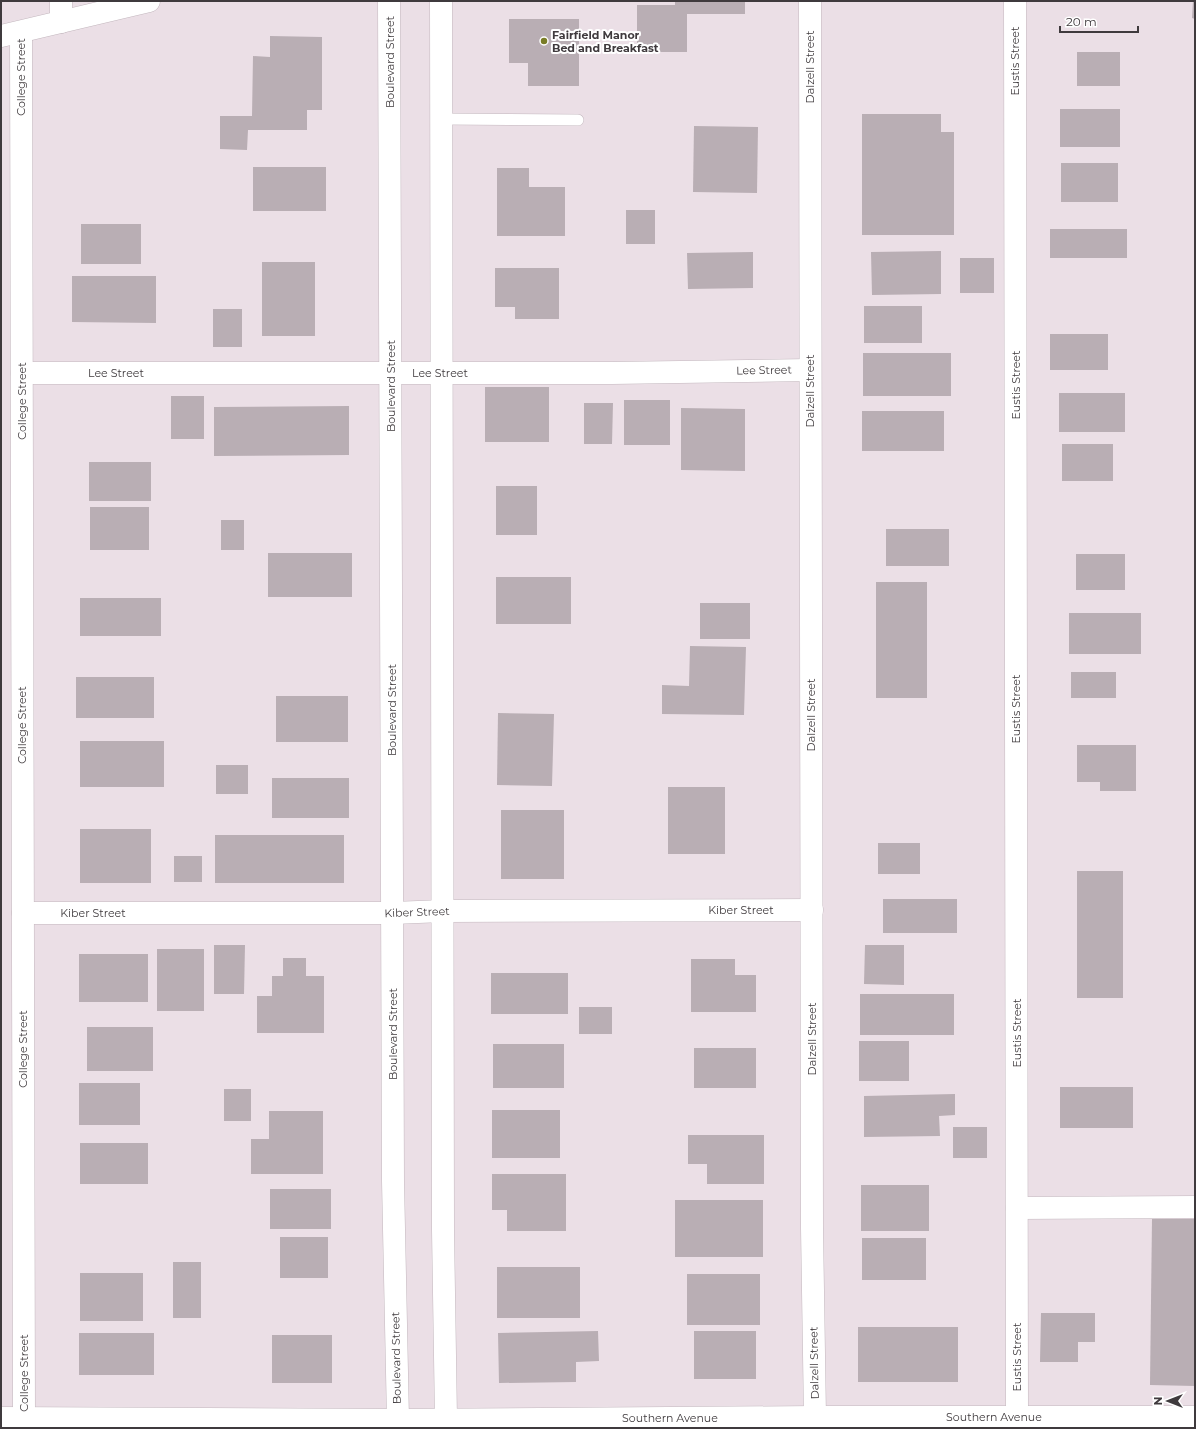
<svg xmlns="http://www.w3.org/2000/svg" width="1196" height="1429" font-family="Montserrat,sans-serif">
	<rect width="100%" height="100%" fill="#ebdfe6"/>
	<g fill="#b9aeb4">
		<polygon points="675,1 745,1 745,14 687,14 687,52 637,52 637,5 675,5"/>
		<polygon points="1193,1 1195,1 1195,19 1192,18"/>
		<polygon points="509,19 579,19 579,86 528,86 528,63 509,63"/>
		<polygon points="270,36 322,37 322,110 307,110 307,130 248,130 247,150 220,149 220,116 252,116 253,56 270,57"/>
		<rect x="1077" y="52" width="43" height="34"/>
		<rect x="1060" y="109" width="60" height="38"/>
		<polygon points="862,114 941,114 941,132 954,132 954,235 862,235"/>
		<polygon points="694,126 758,127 757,193 693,192"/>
		<rect x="1061" y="163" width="57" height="39"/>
		<rect x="253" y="167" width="73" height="44"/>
		<polygon points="497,168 529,168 529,187 565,187 565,236 497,236"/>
		<rect x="626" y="210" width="29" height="34"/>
		<rect x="81" y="224" width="60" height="40"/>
		<rect x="1050" y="229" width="77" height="29"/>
		<polygon points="941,251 941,294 872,295 871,252"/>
		<polygon points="753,252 753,288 688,289 687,253"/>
		<rect x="960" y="258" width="34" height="35"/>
		<rect x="262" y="262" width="53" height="74"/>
		<polygon points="495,268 559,268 559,319 515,319 515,307 495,307"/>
		<polygon points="72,276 156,276 156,323 72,322"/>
		<rect x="864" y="306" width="58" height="37"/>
		<rect x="213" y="309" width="29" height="38"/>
		<rect x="1050" y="334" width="58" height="36"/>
		<rect x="863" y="353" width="88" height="43"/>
		<rect x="485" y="387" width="64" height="55"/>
		<rect x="1059" y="393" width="66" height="39"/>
		<rect x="171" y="396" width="33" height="43"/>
		<rect x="624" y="400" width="46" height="45"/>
		<polygon points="584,403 613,403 612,444 584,444"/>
		<polygon points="349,406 349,455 214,456 214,407"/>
		<polygon points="681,408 745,409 745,471 681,470"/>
		<rect x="862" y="411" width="82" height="40"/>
		<rect x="1062" y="444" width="51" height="37"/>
		<rect x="89" y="462" width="62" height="39"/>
		<rect x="496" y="486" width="41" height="49"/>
		<rect x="90" y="507" width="59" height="43"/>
		<rect x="221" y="520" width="23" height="30"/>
		<rect x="886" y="529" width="63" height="37"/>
		<rect x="268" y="553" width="84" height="44"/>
		<rect x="1076" y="554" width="49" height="36"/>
		<rect x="496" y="577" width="75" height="47"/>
		<rect x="876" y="582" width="51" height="116"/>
		<rect x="80" y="598" width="81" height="38"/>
		<rect x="700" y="603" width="50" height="36"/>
		<rect x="1069" y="613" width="72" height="41"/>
		<polygon points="690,646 746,647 744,715 662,714 662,685 689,686"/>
		<rect x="1071" y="672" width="45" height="26"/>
		<rect x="76" y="677" width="78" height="41"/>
		<rect x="276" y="696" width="72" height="46"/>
		<polygon points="498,713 554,714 552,786 497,785"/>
		<rect x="80" y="741" width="84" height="46"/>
		<polygon points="1077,745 1136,745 1136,791 1100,791 1100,782 1077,782"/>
		<rect x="216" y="765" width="32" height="29"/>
		<rect x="272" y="778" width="77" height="40"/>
		<rect x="668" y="787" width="57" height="67"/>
		<rect x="501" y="810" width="63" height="69"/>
		<rect x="80" y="829" width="71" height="54"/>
		<rect x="215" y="835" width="129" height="48"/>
		<rect x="878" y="843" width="42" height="31"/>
		<rect x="174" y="856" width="28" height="26"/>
		<rect x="1077" y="871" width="46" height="127"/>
		<rect x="883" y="899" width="74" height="34"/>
		<polygon points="214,945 245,945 244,994 214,994"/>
		<polygon points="865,945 904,945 904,985 864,984"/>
		<rect x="157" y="949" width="47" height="62"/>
		<rect x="79" y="954" width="69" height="48"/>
		<polygon points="283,958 306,958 306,976 324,976 324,1033 257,1033 257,996 272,996 272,976 283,976"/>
		<polygon points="691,959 735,959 735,975 756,975 756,1012 691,1012"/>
		<rect x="491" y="973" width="77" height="41"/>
		<rect x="860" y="994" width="94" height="41"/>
		<rect x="579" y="1007" width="33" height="27"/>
		<rect x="87" y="1027" width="66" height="44"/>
		<rect x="859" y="1041" width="50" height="40"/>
		<rect x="493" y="1044" width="71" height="44"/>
		<rect x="694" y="1048" width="62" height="40"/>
		<rect x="79" y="1083" width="61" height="42"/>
		<rect x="1060" y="1087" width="73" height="41"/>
		<rect x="224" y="1089" width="27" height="32"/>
		<polygon points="955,1094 955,1115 939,1116 940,1136 864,1137 864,1096"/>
		<rect x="492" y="1110" width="68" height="48"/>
		<polygon points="269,1111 323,1111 323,1174 251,1174 251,1139 269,1139"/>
		<rect x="953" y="1127" width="34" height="31"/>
		<polygon points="688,1135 764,1135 764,1184 707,1184 707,1164 688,1164"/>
		<rect x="80" y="1143" width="68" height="41"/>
		<polygon points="492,1174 566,1174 566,1231 507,1231 507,1210 492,1210"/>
		<rect x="861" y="1185" width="68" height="46"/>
		<rect x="270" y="1189" width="61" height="40"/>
		<rect x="675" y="1200" width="88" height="57"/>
		<polygon points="1152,1219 1195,1219 1195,1386 1150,1385"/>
		<rect x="280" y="1237" width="48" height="41"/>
		<rect x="862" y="1238" width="64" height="42"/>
		<rect x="173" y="1262" width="28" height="56"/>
		<rect x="497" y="1267" width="83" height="51"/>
		<rect x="80" y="1273" width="63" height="48"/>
		<rect x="687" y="1274" width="73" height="51"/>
		<polygon points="1041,1313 1095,1313 1095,1342 1078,1342 1078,1362 1040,1362"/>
		<rect x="858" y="1327" width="100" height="55"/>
		<polygon points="598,1331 599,1361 576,1362 576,1382 499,1383 498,1333"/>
		<rect x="694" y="1331" width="62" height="48"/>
		<rect x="79" y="1333" width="75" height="42"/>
		<rect x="272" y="1335" width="60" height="48"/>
	</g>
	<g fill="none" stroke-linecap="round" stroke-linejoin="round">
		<g stroke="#c3b7be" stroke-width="12">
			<polyline id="service" points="441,119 578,120"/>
		</g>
		<g stroke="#c3b7be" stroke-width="23">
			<g id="minor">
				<polyline points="389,1 393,1181 398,1420"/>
				<polyline points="441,1 443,1230 446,1419"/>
				<polyline points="810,1 812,1228 815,1417"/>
				<polyline points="1015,1 1017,1417"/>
				<polyline points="61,22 61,1"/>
				<polyline points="21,32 24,1418"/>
				<polyline points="22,373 612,373 810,370"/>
				<polyline points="23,913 393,913 443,911 812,910"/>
				<polyline points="1017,1208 1195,1207"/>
			</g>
		</g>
		<g stroke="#c3b7be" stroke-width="23">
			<g id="tertiary">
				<polyline points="1,36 149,1"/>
				<polyline points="1,1418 398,1420 815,1417 1195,1417"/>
			</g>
		</g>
		<use href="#service" stroke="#fff" stroke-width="11"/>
		<use href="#minor" stroke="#fff" stroke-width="22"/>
		<use href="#tertiary" stroke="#fff" stroke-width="22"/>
	</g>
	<circle fill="#797c26" stroke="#fff" stroke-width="1.5" cx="544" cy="41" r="4"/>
	<g text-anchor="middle" stroke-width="4" stroke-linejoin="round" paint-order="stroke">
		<g font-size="11" font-weight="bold" fill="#3f3a3d" stroke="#fff" text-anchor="start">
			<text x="552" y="39">Fairfield Manor<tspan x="552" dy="13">Bed and Breakfast</tspan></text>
		</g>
		<g font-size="11" fill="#3f3a3d" stroke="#fff">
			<text transform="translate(1015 61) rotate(-90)" y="4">Eustis Street</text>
			<text transform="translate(390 62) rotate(-90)" y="4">Boulevard Street</text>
			<text transform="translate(810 67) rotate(-90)" y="4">Dalzell Street</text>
			<text transform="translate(21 77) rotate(-90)" y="4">College Street</text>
			<text transform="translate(764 370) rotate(-1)" y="4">Lee Street</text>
			<text x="116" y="377">Lee Street</text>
			<text x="440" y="377">Lee Street</text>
			<text transform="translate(1016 385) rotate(-90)" y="4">Eustis Street</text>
			<text transform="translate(391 386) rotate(-90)" y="4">Boulevard Street</text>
			<text transform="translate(810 391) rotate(-90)" y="4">Dalzell Street</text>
			<text transform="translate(22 401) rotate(-90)" y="4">College Street</text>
			<text transform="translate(1016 709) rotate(-90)" y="4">Eustis Street</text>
			<text transform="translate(392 710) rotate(-90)" y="4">Boulevard Street</text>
			<text transform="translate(811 715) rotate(-90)" y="4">Dalzell Street</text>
			<text transform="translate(22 725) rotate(-90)" y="4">College Street</text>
			<text x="741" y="914">Kiber Street</text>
			<text transform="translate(417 912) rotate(-2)" y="4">Kiber Street</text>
			<text x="93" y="917">Kiber Street</text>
			<text transform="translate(1017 1033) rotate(-90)" y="4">Eustis Street</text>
			<text transform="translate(393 1034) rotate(-90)" y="4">Boulevard Street</text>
			<text transform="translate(812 1039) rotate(-90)" y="4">Dalzell Street</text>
			<text transform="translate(23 1049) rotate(-90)" y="4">College Street</text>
			<text transform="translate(1017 1357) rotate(-90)" y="4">Eustis Street</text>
			<text transform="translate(396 1358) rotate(-91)" y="4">Boulevard Street</text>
			<text transform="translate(814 1363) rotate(-91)" y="4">Dalzell Street</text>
			<text transform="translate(24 1373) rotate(-90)" y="4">College Street</text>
			<text x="994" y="1421">Southern Avenue</text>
			<text x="670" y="1422">Southern Avenue</text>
		</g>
	</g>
	<rect width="1196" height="1429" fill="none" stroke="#3f3a3d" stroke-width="4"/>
	<g transform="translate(1168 1401) rotate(270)" stroke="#ffffff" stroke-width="3" paint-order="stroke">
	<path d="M0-3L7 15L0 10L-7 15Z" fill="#3f3a3d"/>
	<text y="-6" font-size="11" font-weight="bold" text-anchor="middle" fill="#3f3a3d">N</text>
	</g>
	<path d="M1060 26v6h78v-6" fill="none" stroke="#3f3a3d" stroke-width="2"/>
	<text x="1066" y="26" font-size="12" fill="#3f3a3d" stroke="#ffffff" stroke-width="3" paint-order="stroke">20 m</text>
</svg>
